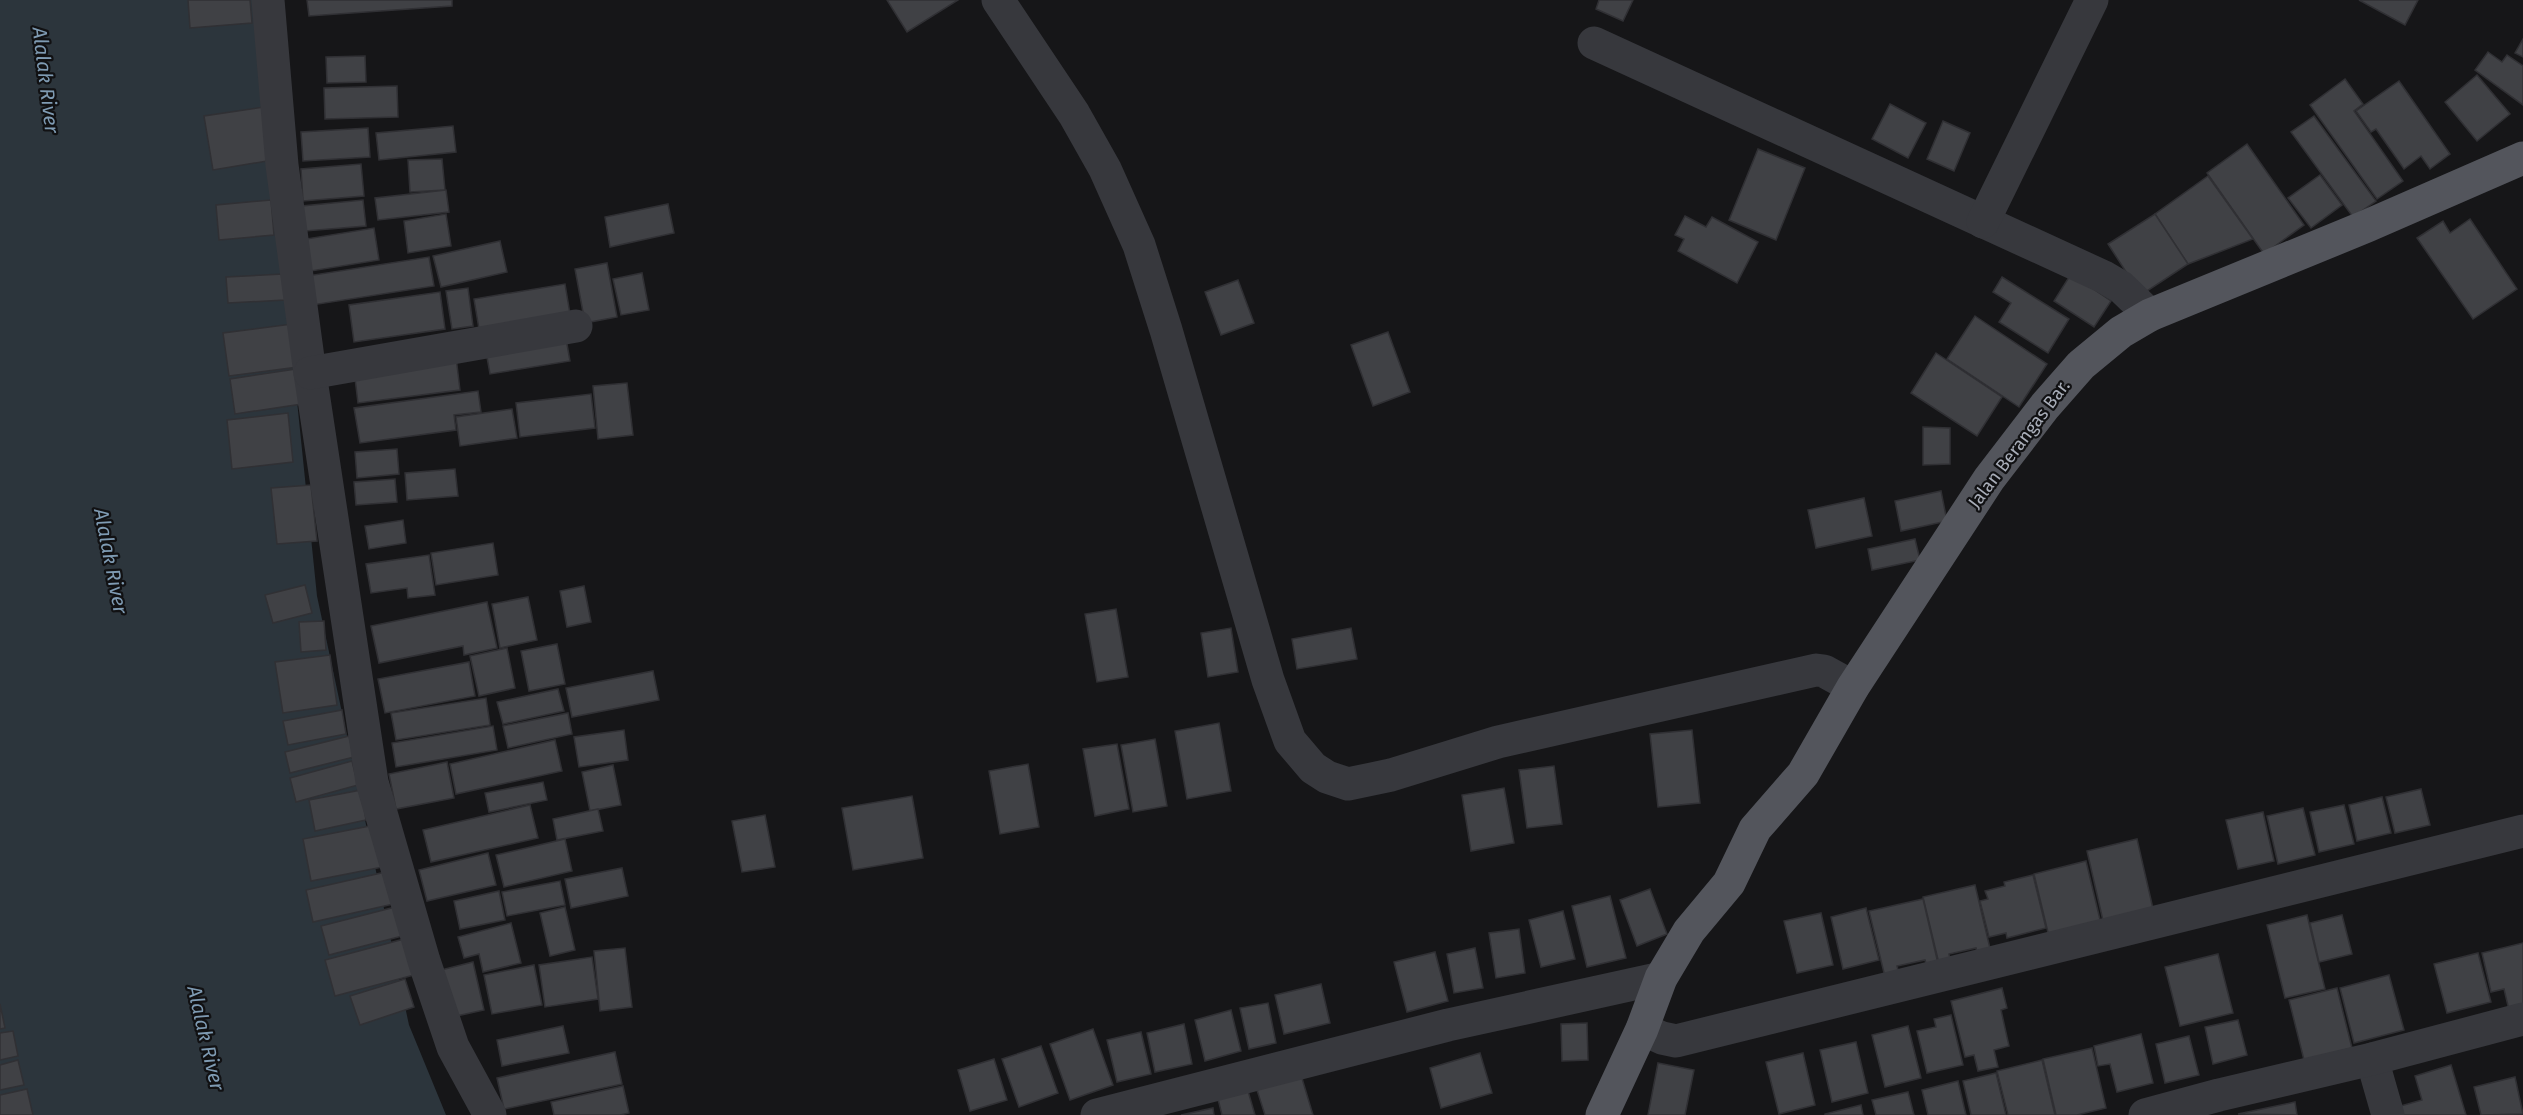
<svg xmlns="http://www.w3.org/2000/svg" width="2523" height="1115" font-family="'Fira Sans',sans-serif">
	<rect width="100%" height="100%" fill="#161618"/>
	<polygon fill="#2c353c" points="0,0 256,0 317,596 409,1025 446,1115 0,1115"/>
	<g fill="#404145" stroke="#303034" stroke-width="1.5">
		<polygon points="188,0 250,0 252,23 190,28"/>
		<polygon points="307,0 452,0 452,6 309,16"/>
		<polygon points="887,0 958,0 907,32"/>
		<polygon points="1599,0 1633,0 1623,21 1596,9"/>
		<polygon points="2359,0 2418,0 2405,25"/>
		<polygon points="2523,39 2523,57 2515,53"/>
		<polygon points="2488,52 2502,62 2507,55 2523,66 2523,105 2475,70"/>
		<polygon points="365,56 366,82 327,83 326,57"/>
		<polygon points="2477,75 2510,114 2477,141 2445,102"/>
		<polygon points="2345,79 2363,104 2354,111 2403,181 2377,199 2310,105"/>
		<polygon points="2399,81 2450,154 2430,169 2421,156 2404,169 2376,129 2371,132 2356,111"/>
		<polygon points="397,86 398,117 325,119 324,88"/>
		<polygon points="1890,104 1926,123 1908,158 1872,139"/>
		<polygon points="264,107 273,160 213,170 204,116"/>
		<polygon points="2314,116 2376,201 2353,217 2291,132"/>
		<polygon points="1943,121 1970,133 1954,171 1927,159"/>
		<polygon points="453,126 456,152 379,160 376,133"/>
		<polygon points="368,128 370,157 303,161 301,132"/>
		<polygon points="2247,144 2304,225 2264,254 2207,173"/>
		<polygon points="1758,149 1805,168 1776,240 1729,220"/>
		<polygon points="442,159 445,190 410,192 408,160"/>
		<polygon points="361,164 364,196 303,201 301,169"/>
		<polygon points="2320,175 2342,205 2311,228 2288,198"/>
		<polygon points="2208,176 2253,239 2188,264 2155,214"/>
		<polygon points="446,190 449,212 378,220 375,198"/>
		<polygon points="271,200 274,235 219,240 216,205"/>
		<polygon points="363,200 366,226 305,231 302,206"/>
		<polygon points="668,204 674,233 610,247 605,217"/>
		<polygon points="446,214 451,246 408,253 404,221"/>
		<polygon points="2155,214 2188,264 2141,295 2108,244"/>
		<polygon points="1685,216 1706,227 1712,217 1758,242 1737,283 1678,251 1684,239 1675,235"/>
		<polygon points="2470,219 2517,289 2473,319 2417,238 2443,221 2450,233"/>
		<polygon points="374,228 379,260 311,271 306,239"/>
		<polygon points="500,241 507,272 441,287 433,256"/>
		<polygon points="429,257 434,286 312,305 307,276"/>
		<polygon points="607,263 617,317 585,323 575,269"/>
		<polygon points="642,273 649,310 621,315 613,279"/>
		<polygon points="283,274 285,300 228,303 226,277"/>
		<polygon points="2071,274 2111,301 2094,327 2054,301"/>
		<polygon points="2002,277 2069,319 2048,353 1999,322 2011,303 1993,292"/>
		<polygon points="1238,280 1254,323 1221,335 1205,292"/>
		<polygon points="565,284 571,320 480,335 474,299"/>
		<polygon points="468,288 473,326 452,329 446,291"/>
		<polygon points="440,292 445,329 354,342 349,305"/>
		<polygon points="1975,316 2047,364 2019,407 1947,359"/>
		<polygon points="292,324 298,367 229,376 223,333"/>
		<polygon points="1388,332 1410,392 1373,406 1351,345"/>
		<polygon points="565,333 570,361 490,374 485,346"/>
		<polygon points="1936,353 2002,397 1977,436 1911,393"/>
		<polygon points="456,357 460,390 358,403 354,370"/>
		<polygon points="296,369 302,404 235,414 230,379"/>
		<polygon points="627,383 633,435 598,439 593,386"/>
		<polygon points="478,391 481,412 454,415 456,430 360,443 354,408"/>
		<polygon points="591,394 595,428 520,437 516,403"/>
		<polygon points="512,409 517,438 460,446 456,417"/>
		<polygon points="288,413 293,462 232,469 227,420"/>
		<polygon points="1923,427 1950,428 1950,464 1923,465"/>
		<polygon points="397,449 399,474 357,478 355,452"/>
		<polygon points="455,469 458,496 407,500 405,473"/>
		<polygon points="395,479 397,502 356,505 354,482"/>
		<polygon points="311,485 317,541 277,544 271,488"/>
		<polygon points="1941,491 1947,521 1901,531 1895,501"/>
		<polygon points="1864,498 1872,536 1816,548 1808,510"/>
		<polygon points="403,520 406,543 369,549 365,526"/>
		<polygon points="1915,539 1920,560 1872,570 1868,549"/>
		<polygon points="493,543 498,575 436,585 431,553"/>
		<polygon points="429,555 435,595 408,598 407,588 371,593 366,564"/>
		<polygon points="305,585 312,613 273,623 265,595"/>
		<polygon points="584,586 591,622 567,627 560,591"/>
		<polygon points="528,597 537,640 500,648 492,604"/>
		<polygon points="487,602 497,648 464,655 463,646 379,663 371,626"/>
		<polygon points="1116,609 1128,677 1097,682 1085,614"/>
		<polygon points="324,621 326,650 301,652 299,622"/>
		<polygon points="1231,628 1238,672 1208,677 1201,633"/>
		<polygon points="1351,628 1357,659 1297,669 1292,639"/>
		<polygon points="557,644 565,684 529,691 521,651"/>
		<polygon points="507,648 515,688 479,696 470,656"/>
		<polygon points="330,655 337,705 283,713 275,662"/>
		<polygon points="469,662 475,696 385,713 378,679"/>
		<polygon points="653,671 659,700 572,717 566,688"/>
		<polygon points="558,689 564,711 503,724 497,702"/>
		<polygon points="486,698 490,725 396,740 391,713"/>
		<polygon points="342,710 346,734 288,745 283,721"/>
		<polygon points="568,713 572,734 508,748 503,726"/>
		<polygon points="1219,723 1231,791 1187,799 1175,731"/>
		<polygon points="493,726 497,750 396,767 392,743"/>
		<polygon points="624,730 628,760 579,767 574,737"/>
		<polygon points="1692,730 1700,803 1658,807 1650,734"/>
		<polygon points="349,736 354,757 290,773 285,752"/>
		<polygon points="1155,739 1167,806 1133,812 1121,745"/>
		<polygon points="555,740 562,771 456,794 450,764"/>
		<polygon points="1117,744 1129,809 1095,816 1083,749"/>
		<polygon points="352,761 358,785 296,802 290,778"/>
		<polygon points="447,762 454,798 396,809 389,774"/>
		<polygon points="1028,764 1039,827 1000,834 989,771"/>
		<polygon points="613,765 621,805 590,811 582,772"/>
		<polygon points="1554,766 1562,824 1527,828 1519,770"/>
		<polygon points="543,782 547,800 489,812 485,793"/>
		<polygon points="1504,788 1514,843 1471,851 1462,795"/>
		<polygon points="2421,789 2430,825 2395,833 2386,797"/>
		<polygon points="361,790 366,820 315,831 309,800"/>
		<polygon points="912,796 923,858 853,870 842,808"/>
		<polygon points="2382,797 2391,833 2357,841 2349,805"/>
		<polygon points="530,805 538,838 431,862 423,830"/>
		<polygon points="2344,805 2354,844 2319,852 2310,812"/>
		<polygon points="2303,808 2315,855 2278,864 2267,816"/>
		<polygon points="598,809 603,831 557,840 553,819"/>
		<polygon points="2263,812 2274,861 2238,869 2226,820"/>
		<polygon points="765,815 775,867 742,872 732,821"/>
		<polygon points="380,824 388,866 311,881 303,839"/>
		<polygon points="565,839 572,871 504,887 496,855"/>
		<polygon points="2137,839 2154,913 2104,925 2087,851"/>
		<polygon points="488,853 496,885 427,901 419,870"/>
		<polygon points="2086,861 2103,932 2051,945 2034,874"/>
		<polygon points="622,868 628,896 571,908 565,879"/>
		<polygon points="390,871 398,903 313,922 306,890"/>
		<polygon points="2033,875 2046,928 2007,938 2006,933 1989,937 1980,901 1988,899 1985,891 2005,886 2004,882"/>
		<polygon points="560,881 565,905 507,916 502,892"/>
		<polygon points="1975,885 1993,961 1980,964 1976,948 1949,954 1952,969 1941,972 1923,897"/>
		<polygon points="1650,889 1667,934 1637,946 1620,900"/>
		<polygon points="499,891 505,920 460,929 454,901"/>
		<polygon points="1610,896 1626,958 1587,967 1572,906"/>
		<polygon points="1923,899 1940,972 1929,974 1925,960 1897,966 1900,978 1886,981 1869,911"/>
		<polygon points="403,905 410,934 329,955 321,926"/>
		<polygon points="565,907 575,950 550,956 540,913"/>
		<polygon points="1866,908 1879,960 1843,969 1831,917"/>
		<polygon points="1563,911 1575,959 1541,967 1529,920"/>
		<polygon points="1821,913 1833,965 1797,973 1784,921"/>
		<polygon points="2307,915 2325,989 2285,998 2267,925"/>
		<polygon points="2342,915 2352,954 2319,962 2310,923"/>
		<polygon points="511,923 521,963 483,972 479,954 464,958 458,937"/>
		<polygon points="1519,929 1525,973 1496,978 1489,933"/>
		<polygon points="404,939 414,975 335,996 325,960"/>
		<polygon points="2523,943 2523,1007 2509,1010 2504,989 2491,992 2482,953"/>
		<polygon points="625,948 632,1007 600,1011 594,951"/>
		<polygon points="1475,948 1483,988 1454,993 1447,954"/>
		<polygon points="1435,952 1448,1001 1407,1012 1394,962"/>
		<polygon points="2478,953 2491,1002 2447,1013 2434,964"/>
		<polygon points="2218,954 2233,1013 2180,1026 2165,967"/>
		<polygon points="592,957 598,999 545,1007 539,965"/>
		<polygon points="473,962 484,1010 452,1017 441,970"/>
		<polygon points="534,965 542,1005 492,1014 484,975"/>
		<polygon points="2389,975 2404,1030 2354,1043 2340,988"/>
		<polygon points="405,979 414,1007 360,1025 350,996"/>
		<polygon points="1321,984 1330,1023 1284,1034 1275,995"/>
		<polygon points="2002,988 2007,1008 2001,1010 2009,1046 1994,1050 1998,1067 1978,1071 1974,1055 1965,1057 1951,1001"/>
		<polygon points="2337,988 2352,1048 2304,1060 2289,1000"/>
		<polygon points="1268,1003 1276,1043 1249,1049 1240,1008"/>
		<polygon points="0,1004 5,1028 0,1029"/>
		<polygon points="1231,1010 1241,1051 1205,1061 1195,1020"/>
		<polygon points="1951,1015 1963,1065 1927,1073 1917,1031 1936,1027 1934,1019"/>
		<polygon points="2238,1020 2247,1055 2213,1064 2205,1027"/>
		<polygon points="1587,1023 1588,1060 1562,1061 1561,1024"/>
		<polygon points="1184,1024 1192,1064 1155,1072 1147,1033"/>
		<polygon points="563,1026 569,1053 502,1066 497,1040"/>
		<polygon points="1908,1026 1921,1078 1885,1087 1872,1035"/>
		<polygon points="1093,1029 1113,1085 1070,1100 1050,1044"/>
		<polygon points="13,1031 18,1056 0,1060 0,1033"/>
		<polygon points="1141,1032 1151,1074 1117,1082 1107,1040"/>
		<polygon points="2141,1034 2153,1083 2117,1092 2110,1064 2098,1066 2094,1046"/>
		<polygon points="2189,1036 2199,1075 2165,1083 2156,1044"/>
		<polygon points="1856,1042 1868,1093 1832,1102 1820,1050"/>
		<polygon points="1041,1046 1058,1093 1019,1107 1002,1059"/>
		<polygon points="2092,1048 2106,1108 2077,1115 2056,1115 2043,1059"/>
		<polygon points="615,1052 622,1084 504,1109 497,1078"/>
		<polygon points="1480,1053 1492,1093 1441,1108 1430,1068"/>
		<polygon points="1803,1053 1815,1105 1779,1114 1766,1062"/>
		<polygon points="994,1059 1007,1100 970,1111 958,1070"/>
		<polygon points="18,1060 24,1085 0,1090 0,1065"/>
		<polygon points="2042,1060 2055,1115 2008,1115 1997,1071"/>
		<polygon points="1658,1063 1694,1070 1685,1115 1648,1115"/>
		<polygon points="2451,1065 2466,1115 2399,1115 2397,1107 2422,1100 2415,1076"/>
		<polygon points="1996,1073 2006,1115 1971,1115 1963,1081"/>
		<polygon points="1301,1075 1313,1115 1265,1115 1257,1090"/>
		<polygon points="2515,1077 2523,1114 2481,1115 2474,1087"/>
		<polygon points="1958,1081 1966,1115 1928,1115 1922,1090"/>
		<polygon points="623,1086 629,1113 620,1115 554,1115 551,1102"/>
		<polygon points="27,1089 33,1115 0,1115 0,1095"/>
		<polygon points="1248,1091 1255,1115 1222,1115 1218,1099"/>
		<polygon points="1908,1092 1914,1115 1876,1115 1872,1100"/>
		<polygon points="2295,1102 2297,1115 2238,1114"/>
		<polygon points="1861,1105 1863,1115 1825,1115 1825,1114"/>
		<polygon points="1213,1108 1214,1115 1181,1115"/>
	</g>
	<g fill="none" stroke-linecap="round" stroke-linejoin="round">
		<g stroke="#37383d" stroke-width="33">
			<polyline points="268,0 282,165 310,373 372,782 424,961 453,1047 490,1115"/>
			<polyline points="998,0 1074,114 1105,169 1139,245 1166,330 1268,680 1290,741 1313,768 1327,777 1348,784 1391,775 1498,742 1816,670 1824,671 1853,687"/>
			<polyline points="1594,43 2104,277 2121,287 2150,315"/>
			<polyline points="1983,222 2092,0"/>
			<polyline points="310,373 576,326"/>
			<polyline points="1642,1029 1662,1038 1676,1041 2523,831"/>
			<polyline points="2372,1059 2388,1115"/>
			<polyline points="1097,1115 1448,1025 1661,978"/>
			<polyline points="2145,1115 2219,1095 2372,1059 2523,1019"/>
		</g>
		<polyline stroke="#53555c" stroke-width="33" points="1602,1115 1642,1029 1661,978 1689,931 1729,883 1755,829 1803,774 1853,687 1989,479 2045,406 2081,365 2121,332 2150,315 2367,226 2523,158"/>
	</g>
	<g text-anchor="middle" stroke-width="4.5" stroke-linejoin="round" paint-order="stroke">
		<g font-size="18" fill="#a8adb8" stroke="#111113">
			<text transform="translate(2019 444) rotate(-53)" y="6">Jalan Berangas Bar.</text>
		</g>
		<g font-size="20" font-style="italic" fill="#7f9bb3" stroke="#111113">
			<text transform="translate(46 80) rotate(83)" y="7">Alalak River</text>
			<text transform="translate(111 561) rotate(79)" y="7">Alalak River</text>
			<text transform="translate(206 1038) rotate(77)" y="7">Alalak River</text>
		</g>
	</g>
</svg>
